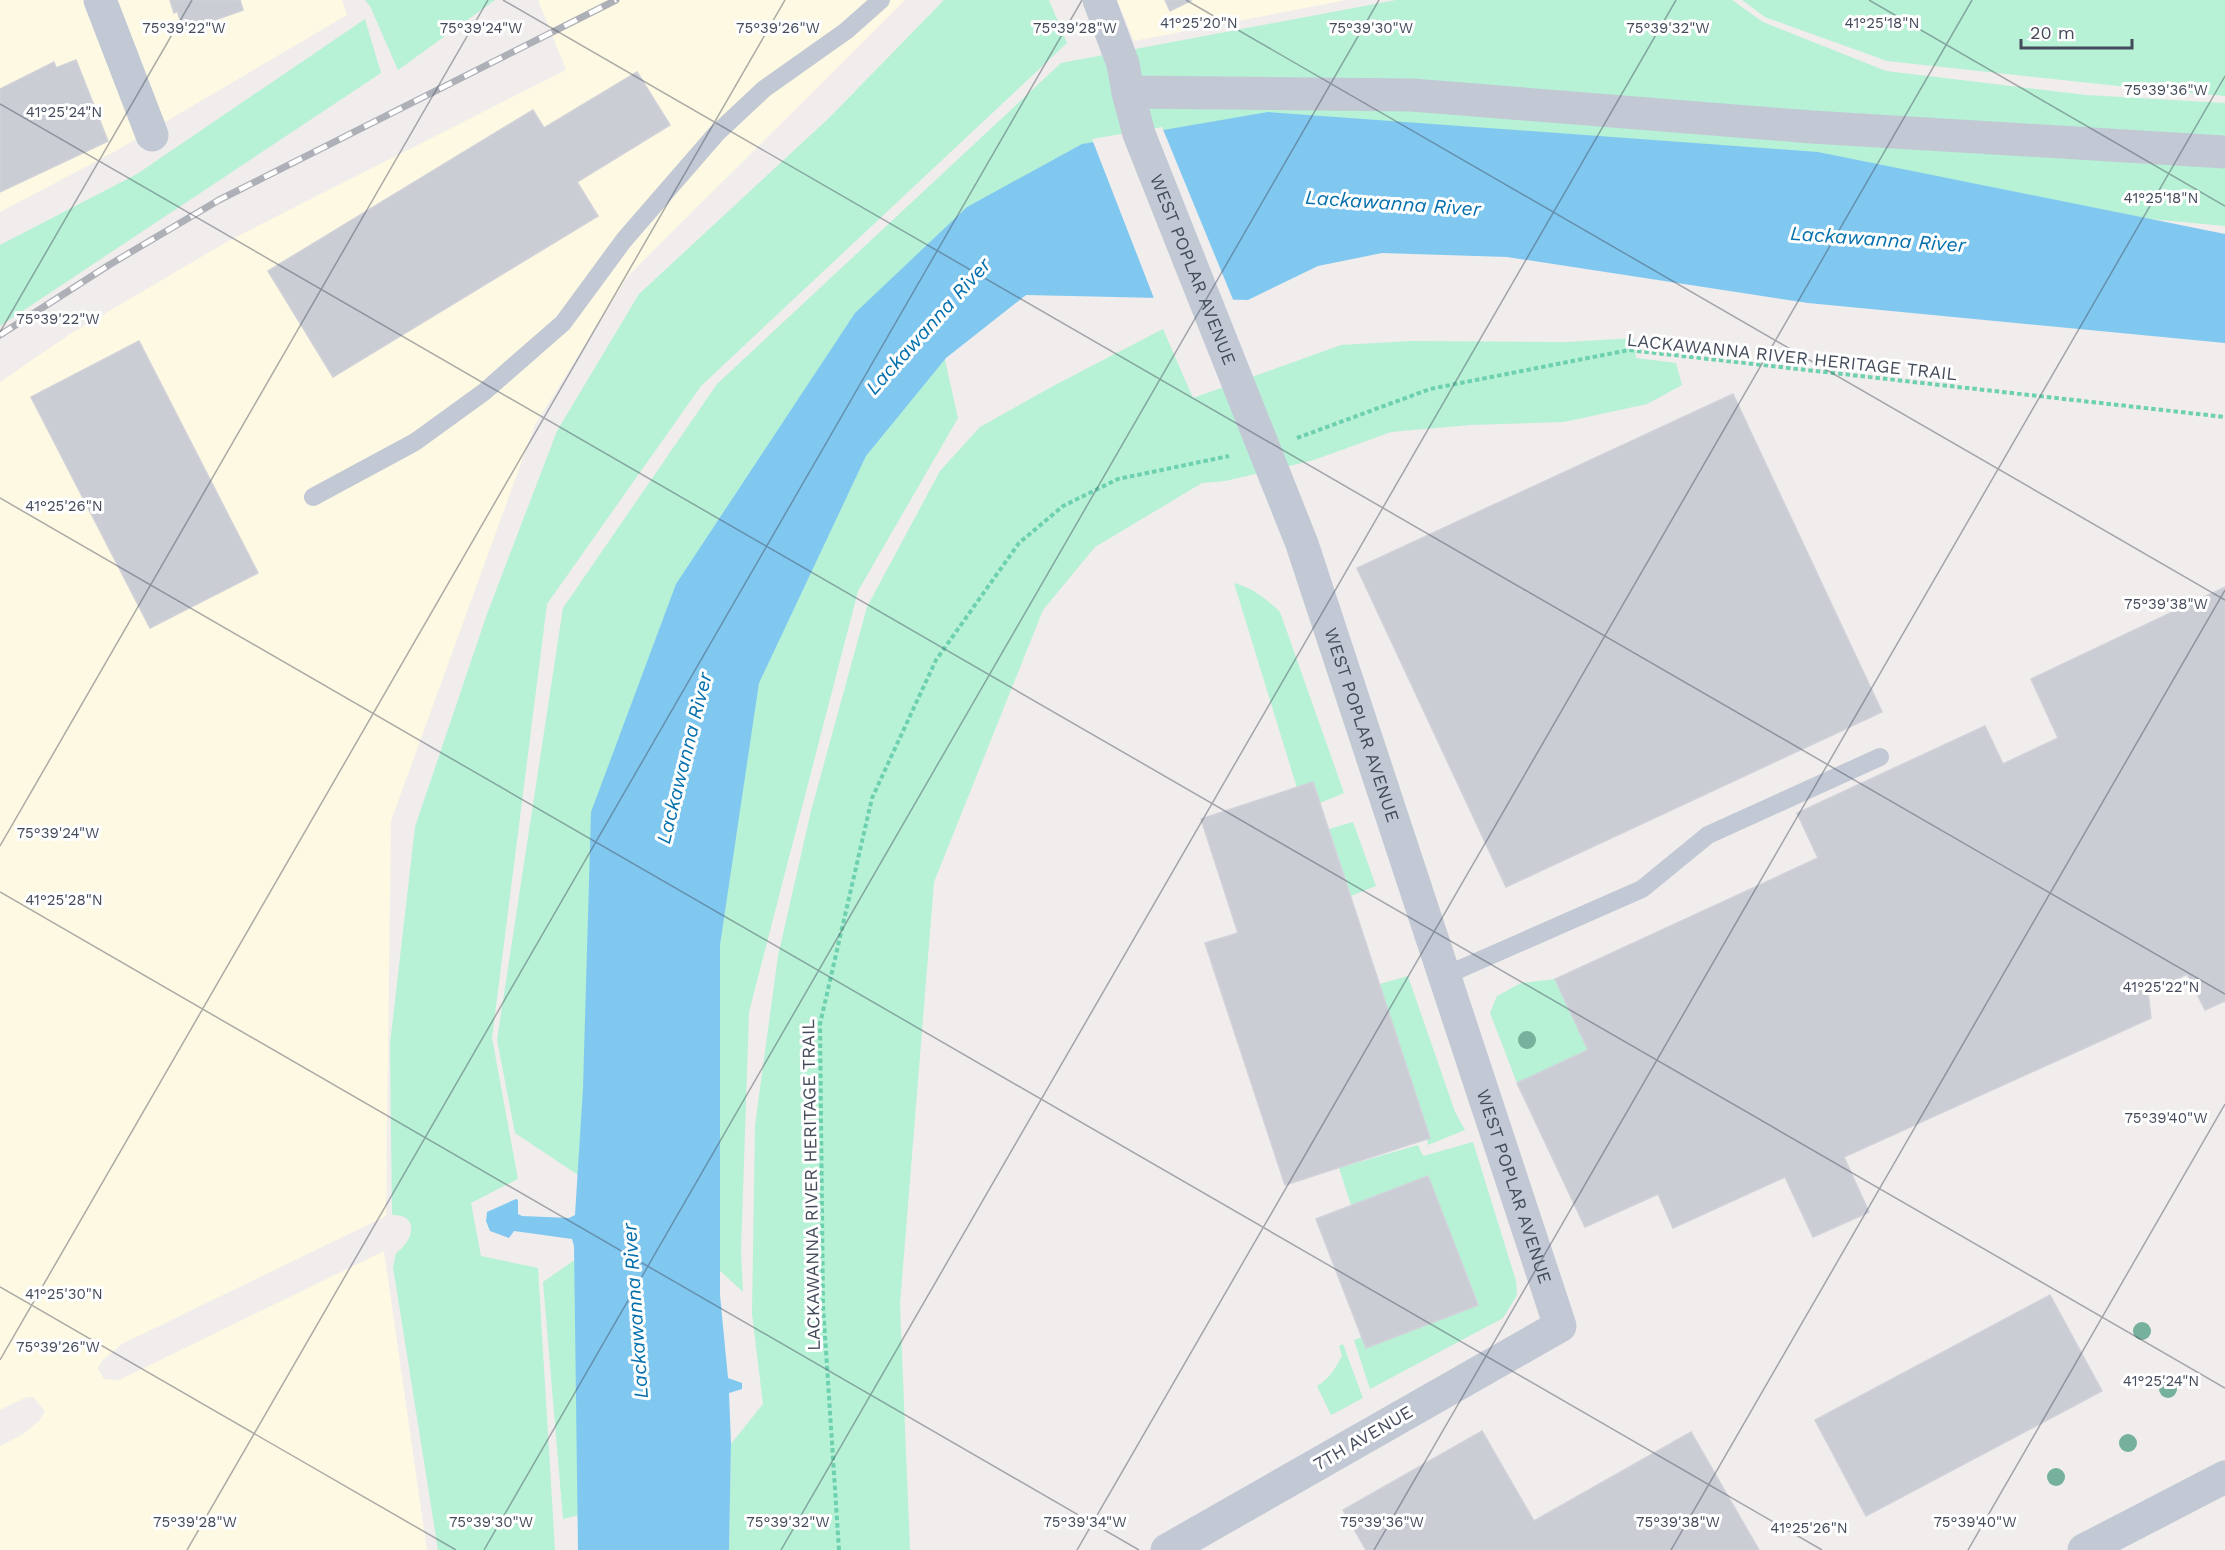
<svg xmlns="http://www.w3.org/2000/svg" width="2225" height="1550" font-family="'Work Sans',sans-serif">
	<rect width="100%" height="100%" fill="#f0edec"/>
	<g fill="#fdf9e3">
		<polygon points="0,0 342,0 347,15 116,151 0,212"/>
		<polygon points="538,0 905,0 628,276 535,425 391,821 386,1216 122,1344 102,1361 98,1368 104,1379 119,1380 384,1251 427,1550 0,1550 0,1446 23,1434 39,1421 45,1411 33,1397 27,1397 0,1410 0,382 70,334 230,240 566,70"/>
		<polygon points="1117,0 1347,0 1134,41"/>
	</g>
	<g fill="#b7f1d6">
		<polygon points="365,0 495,0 398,70 370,6"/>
		<path d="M944,0H1049L1067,43L701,386L547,604L492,1038L518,1179L471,1203L481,1256L538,1268L555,1550H438L393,1267L396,1253C414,1241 420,1214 392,1215L390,1044L415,827L487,614L557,431L639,294L828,119Z"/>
		<polygon points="1396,0 1732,0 1763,22 1886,71 2086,95 2225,103 2225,226 1678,175 932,302 958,418 858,591 749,1012 741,1250 743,1292 716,1267 515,1133 497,1040 563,608 717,384 1061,63"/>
		<polygon points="1742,0 2225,0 2225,96 2137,88 1887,61 1765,17"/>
		<polygon points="365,19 381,73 0,326 0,245 137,174"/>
		<polygon points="1163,329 1193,398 1341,345 1411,341 1567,342 1634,338 1636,358 1676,363 1682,385 1647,404 1564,422 1470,425 1391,432 1314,460 1225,481 1202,483 1095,547 1043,610 934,882 900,1304 910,1550 729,1550 731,1444 763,1404 752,1314 755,1125 778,956 811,811 867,607 940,471 980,427 1055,385"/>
		<path d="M1234,583C1253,588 1265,598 1280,612L1344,793L1320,803L1313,782L1297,788Z"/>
		<polygon points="1353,822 1376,886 1351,896 1329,829"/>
		<polygon points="1408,976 1455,1112 1465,1130 1428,1145 1427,1139 1430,1138 1380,984"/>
		<polygon points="1555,979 1588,1050 1517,1083 1490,1013 1497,996 1521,983"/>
		<polygon points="1473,1142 1516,1281 1517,1295 1503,1318 1370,1389 1354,1340 1362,1337 1366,1348 1478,1304 1428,1176 1351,1205 1339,1168 1418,1145 1423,1156"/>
		<polygon points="576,1259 599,1510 563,1519 543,1282"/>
		<path d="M1343,1344L1363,1398L1331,1415L1317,1386C1330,1378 1335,1369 1342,1356L1339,1346Z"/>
	</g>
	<polygon fill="#81c8f1" points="1268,112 1818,152 2225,234 2225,343 1808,303 1507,257 1382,253 1318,266 1248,300 1026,295 946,358 866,456 759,683 720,945 720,1295 728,1378 742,1383 742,1389 729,1393 731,1444 729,1550 578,1550 574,1246 572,1239 514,1231 509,1238 490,1231 486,1221 487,1212 516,1199 518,1200 518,1214 522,1216 569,1218 575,1215 583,1088 591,812 676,584 855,313 967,207 1082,144"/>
	<polygon fill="#f0edec" points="1162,127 1234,302 1155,301 1092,139"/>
	<g fill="#cbcdd5" stroke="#d0d1d9" stroke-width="1.5">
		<polygon points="170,0 240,0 243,10 184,31 177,11 174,13"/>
		<polygon points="1165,0 1192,0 1170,11"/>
		<polygon points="76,60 108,141 0,192 0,89 54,62 56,68"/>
		<polygon points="637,72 670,125 577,182 598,216 333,377 268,271 533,110 544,128"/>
		<polygon points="139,341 258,573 150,628 31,397"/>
		<polygon points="1733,394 1882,712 1506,887 1357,568"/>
		<polygon points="2225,587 2225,1001 2205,1010 2187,974 2148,992 2151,1018 1844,1157 1869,1212 1813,1237 1785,1177 1673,1228 1658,1194 1585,1227 1517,1083 1588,1050 1555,979 1818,858 1797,813 1985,726 2003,764 2058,738 2031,679"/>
		<polygon points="1313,782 1430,1138 1285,1185 1205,943 1238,933 1201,819"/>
		<polygon points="1428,1176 1478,1305 1366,1348 1316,1219"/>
		<polygon points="2050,1295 2102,1391 1866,1516 1815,1420"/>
		<polygon points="1482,1431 1534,1521 1691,1432 1759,1550 1366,1550 1343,1510"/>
	</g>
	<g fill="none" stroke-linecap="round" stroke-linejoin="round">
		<g stroke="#6dd1af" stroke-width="4" stroke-dasharray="4.5 3" stroke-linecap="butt">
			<polyline points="1297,438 1430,389 1629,350 2225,417"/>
			<polyline points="839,1550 823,1305 820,1024 872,798 936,660 1019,543 1063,506 1118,479 1229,456"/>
		</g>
		<g stroke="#c2c9d5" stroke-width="18">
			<polyline points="313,497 415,442 484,392 563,323 624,240 716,134 764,89 846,31 881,0"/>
			<polyline points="1444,976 1642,889 1708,835 1880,757"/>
		</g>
		<g stroke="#c2c9d5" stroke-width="33">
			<polyline points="100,0 152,135"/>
			<path id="s1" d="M1099,0L1123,64L1128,92L1139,134L1302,544L1560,1326L1167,1550"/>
			<polyline points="1128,92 1412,95 1812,127 2225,152"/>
			<polyline points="2084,1550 2225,1477"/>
		</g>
		<g stroke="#aeb0b8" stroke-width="7">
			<polyline id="rail" points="0,335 109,265 219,200 616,0"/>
		</g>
		<use href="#rail" stroke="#fff" stroke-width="4.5" stroke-dasharray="14" stroke-linecap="butt"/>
	</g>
	<g fill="#75b19c">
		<circle cx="1527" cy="1040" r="9"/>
		<circle cx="2142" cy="1331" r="9"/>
		<circle cx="2168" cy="1389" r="9"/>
		<circle cx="2128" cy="1443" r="9"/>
		<circle cx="2056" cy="1477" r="9"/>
	</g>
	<path fill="none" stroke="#444c5b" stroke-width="1.5" stroke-opacity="0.45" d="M503,0L2225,994M1186,0L2225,600M1869,0L2225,206M0,104L2225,1388M0,332L192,0M0,498L1822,1550M0,846L488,0M0,892L1139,1550M0,1287L456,1550M0,1360L785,0M187,1550L1082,0M484,1550L1379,0M781,1550L1676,0M1077,1550L1972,0M1374,1550L2225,76M1671,1550L2225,590M1968,1550L2225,1104"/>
	<g text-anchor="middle" stroke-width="6" stroke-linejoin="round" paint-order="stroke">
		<g font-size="18" fill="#444c5b" stroke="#fff">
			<text dy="6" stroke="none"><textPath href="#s1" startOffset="286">WEST POPLAR AVENUE</textPath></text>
			<text transform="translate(1792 357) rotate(6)" y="6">LACKAWANNA RIVER HERITAGE TRAIL</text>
			<text dy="6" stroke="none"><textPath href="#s1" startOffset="772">WEST POPLAR AVENUE</textPath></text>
			<text transform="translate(811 1185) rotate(-91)" y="6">LACKAWANNA RIVER HERITAGE TRAIL</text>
			<text dy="6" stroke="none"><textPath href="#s1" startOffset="1258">WEST POPLAR AVENUE</textPath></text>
			<text transform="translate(1363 1438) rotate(-30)" y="6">7TH AVENUE</text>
		</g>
		<g font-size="20" font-style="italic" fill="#0470ae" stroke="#fff">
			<text transform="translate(1393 203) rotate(4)" y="7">Lackawanna River</text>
			<text transform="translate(1878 239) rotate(4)" y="7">Lackawanna River</text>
			<text transform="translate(928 326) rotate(-48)" y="7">Lackawanna River</text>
			<text transform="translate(684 758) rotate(-76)" y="7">Lackawanna River</text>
			<text transform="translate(635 1311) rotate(-94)" y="7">Lackawanna River</text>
		</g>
	</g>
	<g font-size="15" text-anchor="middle" fill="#444c5b" stroke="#fff" stroke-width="6" stroke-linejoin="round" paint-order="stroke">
		<text x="1199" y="28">41°25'20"N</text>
		<text x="1882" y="28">41°25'18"N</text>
		<text x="184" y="33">75°39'22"W</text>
		<text x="778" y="33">75°39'26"W</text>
		<text x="1075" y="33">75°39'28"W</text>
		<text x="1371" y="33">75°39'30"W</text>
		<text x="481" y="33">75°39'24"W</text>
		<text x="1668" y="33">75°39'32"W</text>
		<text x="2166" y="95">75°39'36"W</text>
		<text x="64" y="117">41°25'24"N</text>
		<text x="2161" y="203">41°25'18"N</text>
		<text x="58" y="324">75°39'22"W</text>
		<text x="64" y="511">41°25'26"N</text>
		<text x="2166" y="609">75°39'38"W</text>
		<text x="58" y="838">75°39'24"W</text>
		<text x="64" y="905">41°25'28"N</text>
		<text x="2161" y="992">41°25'22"N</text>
		<text x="2166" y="1123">75°39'40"W</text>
		<text x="64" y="1299">41°25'30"N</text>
		<text x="58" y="1352">75°39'26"W</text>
		<text x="2161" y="1386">41°25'24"N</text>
		<text x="195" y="1527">75°39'28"W</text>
		<text x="491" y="1527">75°39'30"W</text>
		<text x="788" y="1527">75°39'32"W</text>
		<text x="1085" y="1527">75°39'34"W</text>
		<text x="1382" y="1527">75°39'36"W</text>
		<text x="1678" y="1527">75°39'38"W</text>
		<text x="1975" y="1527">75°39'40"W</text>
		<text x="1809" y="1533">41°25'26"N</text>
	</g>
	<path d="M2021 39v9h111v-9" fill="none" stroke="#444c5b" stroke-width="3"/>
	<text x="2030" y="39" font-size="18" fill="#444c5b" stroke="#ffffff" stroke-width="4.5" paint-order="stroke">20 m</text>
</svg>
